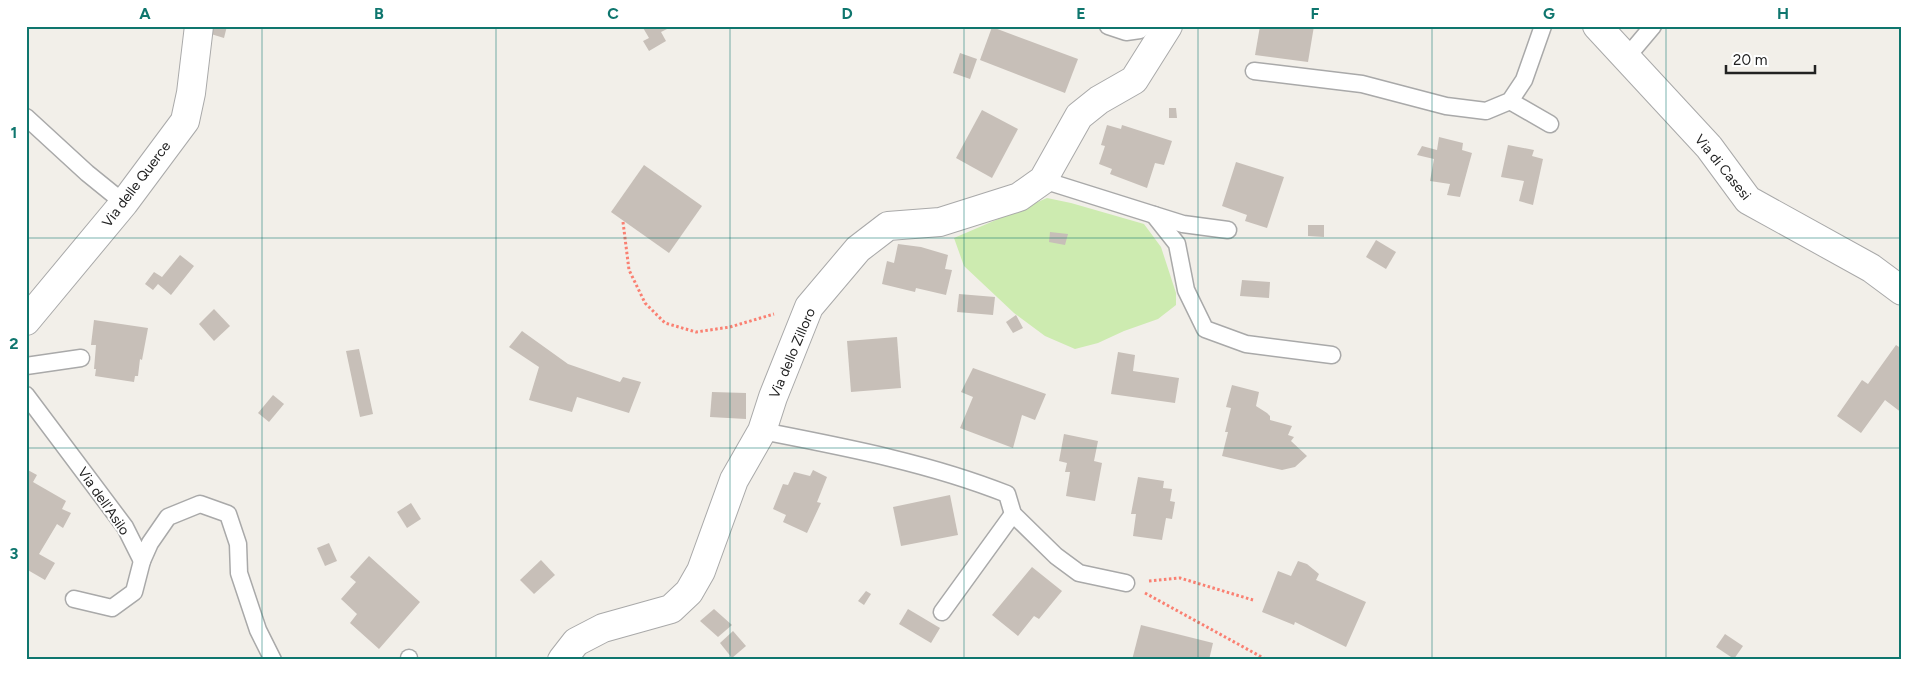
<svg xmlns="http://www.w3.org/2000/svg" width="1928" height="686" font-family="Figtree,sans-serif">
	<rect width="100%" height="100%" fill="#f2efe9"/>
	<polygon fill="#cdebb0" points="1047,198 1071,203 1144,224 1161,247 1176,293 1176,305 1158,319 1124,331 1098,343 1075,349 1045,336 1014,313 964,266 954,238"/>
	<g fill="#c7bfb8">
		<polygon points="213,26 227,26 224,38 211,34"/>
		<polygon points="642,26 673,26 661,32 666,41 649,51 643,41 649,38"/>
		<polygon points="1260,26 1314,26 1308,62 1255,55"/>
		<polygon points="992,27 1078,59 1065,93 980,60"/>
		<polygon points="960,53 977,59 970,79 953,73"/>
		<polygon points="1169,108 1176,108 1177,118 1169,118"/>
		<polygon points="982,110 1018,129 992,178 956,158"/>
		<polygon points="1107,125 1121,129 1122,125 1172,141 1164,165 1155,163 1147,188 1110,174 1112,169 1099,164 1105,146 1101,145"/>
		<polygon points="1439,137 1463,143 1462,150 1472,153 1460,197 1447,195 1450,184 1430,181 1434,159 1417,155 1422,146 1437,150"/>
		<polygon points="1508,145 1534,150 1532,156 1543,159 1533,205 1519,201 1524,181 1501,177"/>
		<polygon points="1236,162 1284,177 1267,228 1245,221 1247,215 1222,206"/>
		<polygon points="644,165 702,206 669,253 611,212"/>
		<polygon points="1308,225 1324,225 1324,237 1308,236"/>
		<polygon points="1050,232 1068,234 1065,245 1049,242"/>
		<polygon points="1376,240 1396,252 1386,269 1366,257"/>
		<polygon points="898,244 921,247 948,255 945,269 952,270 946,295 916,288 915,292 882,284 887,261 894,263"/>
		<polygon points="180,255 194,266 171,295 158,284 153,290 145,284 154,272 162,277"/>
		<polygon points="1242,280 1270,282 1269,298 1240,296"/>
		<polygon points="959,294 995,297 993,315 957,312"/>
		<polygon points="214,309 230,326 214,341 199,324"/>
		<polygon points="1016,315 1023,328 1013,333 1006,322"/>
		<polygon points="94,320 148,328 142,360 140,359 138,376 135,376 134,382 95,376 96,369 94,369 96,345 91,345"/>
		<polygon points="522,331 568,364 620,382 623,377 641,382 629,413 577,397 572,412 529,400 539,367 509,347"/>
		<polygon points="897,337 901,388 851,392 847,341"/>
		<polygon points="1896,345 1902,349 1902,413 1885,400 1861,433 1837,416 1862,380 1868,384"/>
		<polygon points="359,349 373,414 360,417 346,351"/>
		<polygon points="1118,352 1135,355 1133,371 1179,378 1175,403 1111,394"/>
		<polygon points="973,368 1046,394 1035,420 1022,415 1013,448 960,428 973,397 961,392"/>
		<polygon points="1232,385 1259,392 1256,406 1267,413 1270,416 1270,420 1292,426 1288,435 1294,437 1291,441 1307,456 1295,467 1282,470 1222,456 1228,432 1225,432 1231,408 1226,407"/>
		<polygon points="712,392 746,393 746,419 710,417"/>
		<polygon points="273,395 284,404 269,422 258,413"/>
		<polygon points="1064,434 1098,441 1094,461 1102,463 1095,501 1066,496 1070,472 1065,472 1067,463 1059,461"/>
		<polygon points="26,469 37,475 33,482 66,501 62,509 71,513 63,528 57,524 39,554 55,563 45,580 26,569"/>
		<polygon points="813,470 827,477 817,502 821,503 807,533 783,522 786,515 773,509 783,484 788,485 794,472 810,476"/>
		<polygon points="1138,477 1164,481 1163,488 1172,489 1170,501 1175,502 1172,519 1166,518 1162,540 1133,536 1136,514 1131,514"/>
		<polygon points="950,495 958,535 901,546 893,507"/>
		<polygon points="411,503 421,519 407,528 397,512"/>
		<polygon points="329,543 337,561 325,566 317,548"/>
		<polygon points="369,556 420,602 379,649 350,623 357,614 341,599 356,582 350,577"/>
		<polygon points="541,560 555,575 534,594 520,580"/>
		<polygon points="1298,561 1307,564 1319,574 1316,580 1366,602 1346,647 1295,622 1294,625 1262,612 1278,571 1291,576"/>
		<polygon points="1032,567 1062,591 1039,619 1034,616 1018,636 992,615"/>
		<polygon points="866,591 871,594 864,605 858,601"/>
		<polygon points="714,609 732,625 718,637 700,621"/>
		<polygon points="908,609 940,628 931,643 899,624"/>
		<polygon points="1141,625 1213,643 1209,660 1132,660"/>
		<polygon points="733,631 746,646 732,658 720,643"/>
		<polygon points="1725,634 1743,646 1734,659 1716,647"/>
	</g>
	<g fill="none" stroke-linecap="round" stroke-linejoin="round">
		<g stroke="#a9a9a9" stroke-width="19">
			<g id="lane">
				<polyline points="1108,26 1126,32 1140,30 1143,26"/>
				<polyline points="1626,58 1653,26"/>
				<polyline points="1254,71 1362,84 1446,106 1486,111 1510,101 1524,80 1543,26"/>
				<polyline points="1510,101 1550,124"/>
				<polyline points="26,117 87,173 124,203"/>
				<polyline points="1043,180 1183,224 1228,230"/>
				<polyline points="1154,215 1177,244 1186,290 1205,329 1246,344 1332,355"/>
				<polyline points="26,366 81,358"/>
				<polyline points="26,395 125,527 142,561 150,543 168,517 200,504 228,514 238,544 239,573 258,630 273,660"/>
				<path d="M762,431C844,447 929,463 1007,494L1013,514L1056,556L1079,573L1126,583"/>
				<polyline points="74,599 112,608 134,592 142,561"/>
				<polyline points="942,612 1013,514"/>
				<polyline points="409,658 409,660"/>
			</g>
		</g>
		<g stroke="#a9a9a9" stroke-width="30">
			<g id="street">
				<polyline points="1597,26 1709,147 1748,200 1871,268 1902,291"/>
				<polyline points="26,321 124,203 185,121 191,93 199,26"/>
				<polyline points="562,660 576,642 603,628 671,609 689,592 701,571 734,480 762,431 773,397 809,307 858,249 888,226 940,222 1019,197 1043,180 1079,116 1099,100 1134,80 1168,26"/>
			</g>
		</g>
		<g stroke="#fa8072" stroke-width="3" stroke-dasharray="2.5 2.5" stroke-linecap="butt">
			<polyline points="623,222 629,270 645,303 665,323 696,332 730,327 774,314"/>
			<polyline points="1149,581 1180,578 1253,600"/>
			<polyline points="1145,593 1267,660"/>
		</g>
		<use href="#lane" stroke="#fff" stroke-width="16"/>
		<use href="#street" stroke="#fff" stroke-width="28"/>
	</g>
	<path fill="none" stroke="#0f766e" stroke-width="1" stroke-opacity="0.55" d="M262,26V660M496,26V660M730,26V660M964,26V660M1198,26V660M1432,26V660M1666,26V660M26,238H1902M26,448H1902"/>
	<g text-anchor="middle" stroke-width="4" stroke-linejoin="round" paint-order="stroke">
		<g font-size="14" fill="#222" stroke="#fff">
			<text transform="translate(1723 167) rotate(51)" y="5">Via di Casesi</text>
			<text transform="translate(136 184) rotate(-53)" y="5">Via delle Querce</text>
			<text transform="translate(792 353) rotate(-67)" y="5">Via dello Zilloro</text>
			<text transform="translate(104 501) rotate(55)" y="5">Via dell'Asilo</text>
		</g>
	</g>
	<rect width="1928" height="686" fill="none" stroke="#ffffff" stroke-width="55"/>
	<path d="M1726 65v8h89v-8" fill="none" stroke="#222222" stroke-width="2.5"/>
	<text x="1733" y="65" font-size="15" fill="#222222" stroke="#ffffff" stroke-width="4" paint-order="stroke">20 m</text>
	<rect x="28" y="28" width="1872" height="630" fill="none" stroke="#0f766e" stroke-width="2"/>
	<g font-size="16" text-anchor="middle" font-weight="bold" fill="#0f766e">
		<text x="145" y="19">A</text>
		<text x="379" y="19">B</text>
		<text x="613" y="19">C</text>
		<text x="847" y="19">D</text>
		<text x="1081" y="19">E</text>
		<text x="1315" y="19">F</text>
		<text x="1549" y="19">G</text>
		<text x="1783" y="19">H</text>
		<text x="14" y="138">1</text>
		<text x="14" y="349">2</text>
		<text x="14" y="559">3</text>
	</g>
</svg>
